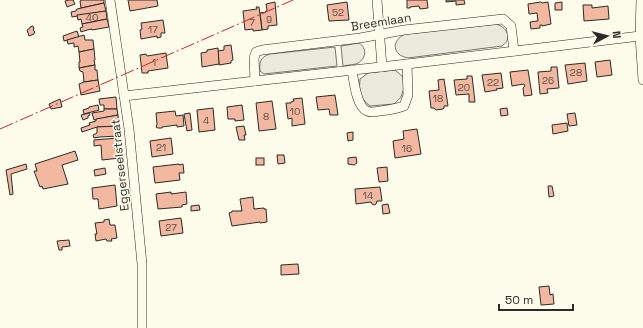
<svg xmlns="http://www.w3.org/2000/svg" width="643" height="328" font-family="'Space Grotesk',sans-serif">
	<rect width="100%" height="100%" fill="#fdfbea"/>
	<g fill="#ecebdb" stroke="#74746e">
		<path d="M495,24C507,26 513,39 502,46L408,58C392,55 391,41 405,34Z"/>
		<path d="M359,43C368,48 366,60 356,64C352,65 347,65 343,66L341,46Z"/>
		<path d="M335,47L337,66L264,74L260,71C259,61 261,57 270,54Z"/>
		<path d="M395,70L403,77L404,88L401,97L394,104L370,106C359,97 359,92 360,79L368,73Z"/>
	</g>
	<g fill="#f2b8a0" stroke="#2b2b2b">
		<polygon points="69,0 73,0 75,4 67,7 65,1"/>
		<polygon points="82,0 104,0 104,3 81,8 80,1"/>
		<polygon points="128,0 157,0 158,6 130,11"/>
		<polygon points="407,0 427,0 428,8 420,9 419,6 410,7 410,8 407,8"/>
		<polygon points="446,0 464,0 465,4 456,5 456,1 446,2"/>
		<polygon points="275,2 277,25 268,26 268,29 262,30 260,13 266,12 267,10 266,4"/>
		<polygon points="347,2 349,20 329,21 327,5"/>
		<polygon points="541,2 542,3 548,2 551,24 542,26 542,25 540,25 540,28 531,29 530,22 538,21 537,13 529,14 528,4"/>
		<polygon points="562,2 562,10 555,10 555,3"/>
		<polygon points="104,3 106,11 72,17 71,12 76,11 77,9"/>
		<polygon points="583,5 592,5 592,8 608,6 609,19 584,21"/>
		<polygon points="256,7 259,7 262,30 253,31 253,29 245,30 243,11 257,9"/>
		<polygon points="106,11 107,19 82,24 81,19 78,20 77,15"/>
		<polygon points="107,19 109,27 92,30 92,29 87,30 81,32 80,28 83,27 82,24"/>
		<polygon points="163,20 165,33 161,33 161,37 157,38 157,36 141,39 140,30 142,29 141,23"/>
		<polygon points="33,26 34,29 33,30 35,32 34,33 34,34 29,36 27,30 30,28 30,27"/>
		<polygon points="77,31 79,37 64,41 63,36"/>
		<polygon points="84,35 85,40 93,40 94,49 79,52 78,46 74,47 74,43 68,44 67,40"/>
		<polygon points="231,45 233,60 231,61 231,63 219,65 218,51 224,50 224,46"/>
		<polygon points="218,48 219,64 202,67 201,53 207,52 207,50"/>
		<polygon points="94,49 95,60 94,60 95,65 79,68 79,62 80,62 79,52"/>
		<polygon points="166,53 168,68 148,71 148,73 142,73 140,55 146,54 147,56"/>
		<polygon points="610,60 612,75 597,77 595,62"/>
		<polygon points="585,63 587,81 568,84 565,65"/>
		<polygon points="95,65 95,70 97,70 98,80 84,82 83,72 80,71 79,68"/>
		<polygon points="551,67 557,67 559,88 547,89 548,93 540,94 538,72 551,71"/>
		<polygon points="528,70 532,95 524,96 523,88 525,86 524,84 512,86 510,72"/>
		<polygon points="501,73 503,88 496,89 497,90 485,92 482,75"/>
		<polygon points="467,76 472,76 475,102 469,102 469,94 456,95 454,80 467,79"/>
		<polygon points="444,79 448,106 444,106 444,108 443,109 436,110 434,108 431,108 429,91 439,90 438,80"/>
		<polygon points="98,80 100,91 81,95 79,84 84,82"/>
		<polygon points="335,95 338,115 330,115 329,109 318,110 316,97"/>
		<polygon points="116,97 117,109 104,109 104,105 100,105 99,99"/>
		<polygon points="302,98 305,124 292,126 292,118 288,119 286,103 291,103 291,102 294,101 293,99"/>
		<polygon points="60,99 62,107 51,109 49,104"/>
		<polygon points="272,101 276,129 259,131 256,103"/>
		<polygon points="98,105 99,110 84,114 83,110 89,108 89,107"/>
		<polygon points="242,105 244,120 235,121 235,119 228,119 227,107"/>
		<polygon points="213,108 215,130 199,132 197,110"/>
		<polygon points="507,108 508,115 501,116 500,109"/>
		<polygon points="104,109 117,109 118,115 94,120 92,113 104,111"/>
		<polygon points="175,111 176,116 183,115 184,126 177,127 177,125 162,127 162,128 158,128 156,127 157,124 156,113"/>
		<polygon points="89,113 90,115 88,116 88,118 83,120 81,115"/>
		<polygon points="190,113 192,130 187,131 184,114"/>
		<polygon points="575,113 577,125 569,126 567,114"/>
		<polygon points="118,115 119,126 97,127 82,132 81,128 90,125 89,123 96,121 96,119"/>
		<polygon points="567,123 568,131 553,134 552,125"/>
		<polygon points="117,126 118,136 100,137 94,138 93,135 97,133 97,127"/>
		<polygon points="244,126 246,135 244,135 245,140 239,140 236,127"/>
		<polygon points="417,129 421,154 395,158 393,141 404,139 403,131"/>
		<polygon points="353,132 353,140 348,141 347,133"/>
		<polygon points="118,138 120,158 102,160 101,145 94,146 94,140"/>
		<polygon points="171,138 173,154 152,157 150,141"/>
		<polygon points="75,151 78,160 62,165 68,184 43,189 42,186 40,187 34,171 37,171 35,164"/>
		<polygon points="277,155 284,155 285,163 278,164"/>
		<polygon points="356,157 357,163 354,165 348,164 348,158"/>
		<rect x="256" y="158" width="8" height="7"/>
		<polygon points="26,164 27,169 11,174 13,194 10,195 6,170"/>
		<polygon points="179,164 179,165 183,164 184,173 179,173 180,180 155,183 153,167"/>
		<polygon points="387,167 388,181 379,182 377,168"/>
		<polygon points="105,168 106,174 95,176 94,170"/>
		<polygon points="115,185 117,206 99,209 98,199 93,199 92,188"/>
		<polygon points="548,186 552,186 554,196 549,197"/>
		<polygon points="380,187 382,201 377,201 376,204 374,205 372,204 371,202 356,204 355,189"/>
		<polygon points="171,192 171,194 186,192 187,204 182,205 182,207 158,209 156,194"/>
		<polygon points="253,197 254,209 264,208 264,209 266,209 267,222 260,223 260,222 232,226 229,213 232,212 232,211 242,211 240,199"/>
		<polygon points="388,204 390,213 383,214 382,205"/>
		<polygon points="199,205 200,210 191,211 191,206"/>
		<polygon points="181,218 183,233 161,236 159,221"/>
		<polygon points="109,219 110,225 115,225 117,238 111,239 112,241 107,241 106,239 96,241 95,234 97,234 95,223 104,222 104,220"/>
		<polygon points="69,240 70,246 62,247 62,250 59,250 57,241"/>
		<polygon points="298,264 299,274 281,275 281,265"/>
		<polygon points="549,286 550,295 553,294 554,304 541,305 539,287"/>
	</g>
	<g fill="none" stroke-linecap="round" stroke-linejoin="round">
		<g stroke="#2b2b2b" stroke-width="10">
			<g id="street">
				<polyline points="110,0 129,129 142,264 142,328"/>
				<polyline points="377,0 382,67"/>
				<polyline points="641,0 640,36 643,80"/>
				<path d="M352,70C354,81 356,106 367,111C371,113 375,112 380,111C388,110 396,109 404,106L408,95L407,64"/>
				<polyline points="255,81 254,58 256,52 262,50 360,38 404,30 503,19 511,26 514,51"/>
				<polyline points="124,96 255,81 407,64 640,36"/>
			</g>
		</g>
		<use href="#street" stroke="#fdfbea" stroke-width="9"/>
		<polyline stroke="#c62828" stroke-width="1" stroke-dasharray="14 3 2 3" stroke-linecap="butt" points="0,129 293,0"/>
	</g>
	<g text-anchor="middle" stroke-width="3" stroke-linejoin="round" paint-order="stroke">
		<g font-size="10" fill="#5d4e48">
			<text x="338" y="16">52</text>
			<text x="92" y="21">40</text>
			<text x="269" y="23">9</text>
			<text x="252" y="26">7</text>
			<text x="153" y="33">17</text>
			<text x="154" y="66">1</text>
			<text x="576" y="76">28</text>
			<text x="548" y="84">26</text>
			<text x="493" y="86">22</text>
			<text x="464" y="91">20</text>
			<text x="438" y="102">18</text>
			<text x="295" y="115">10</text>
			<text x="266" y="120">8</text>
			<text x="206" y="124">4</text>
			<text x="161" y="151">21</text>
			<text x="407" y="152">16</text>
			<text x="368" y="199">14</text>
			<text x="171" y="231">27</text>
		</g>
		<g font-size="12" fill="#2b2b2b" stroke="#fdfbea">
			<text transform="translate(381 22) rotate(-9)" y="4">Breemlaan</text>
			<text transform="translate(120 165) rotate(-96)" y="4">Eggerseelstraat</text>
		</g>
	</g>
	<g transform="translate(607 36) rotate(83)" stroke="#fdfbea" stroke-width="3" paint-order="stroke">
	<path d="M0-3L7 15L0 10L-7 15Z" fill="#2b2b2b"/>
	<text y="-6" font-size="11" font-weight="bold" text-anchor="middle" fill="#2b2b2b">N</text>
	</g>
	<path d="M499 304v6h74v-6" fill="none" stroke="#2b2b2b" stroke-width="2"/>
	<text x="505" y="304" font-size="12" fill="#2b2b2b" stroke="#fdfbea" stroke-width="3" paint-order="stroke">50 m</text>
</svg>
